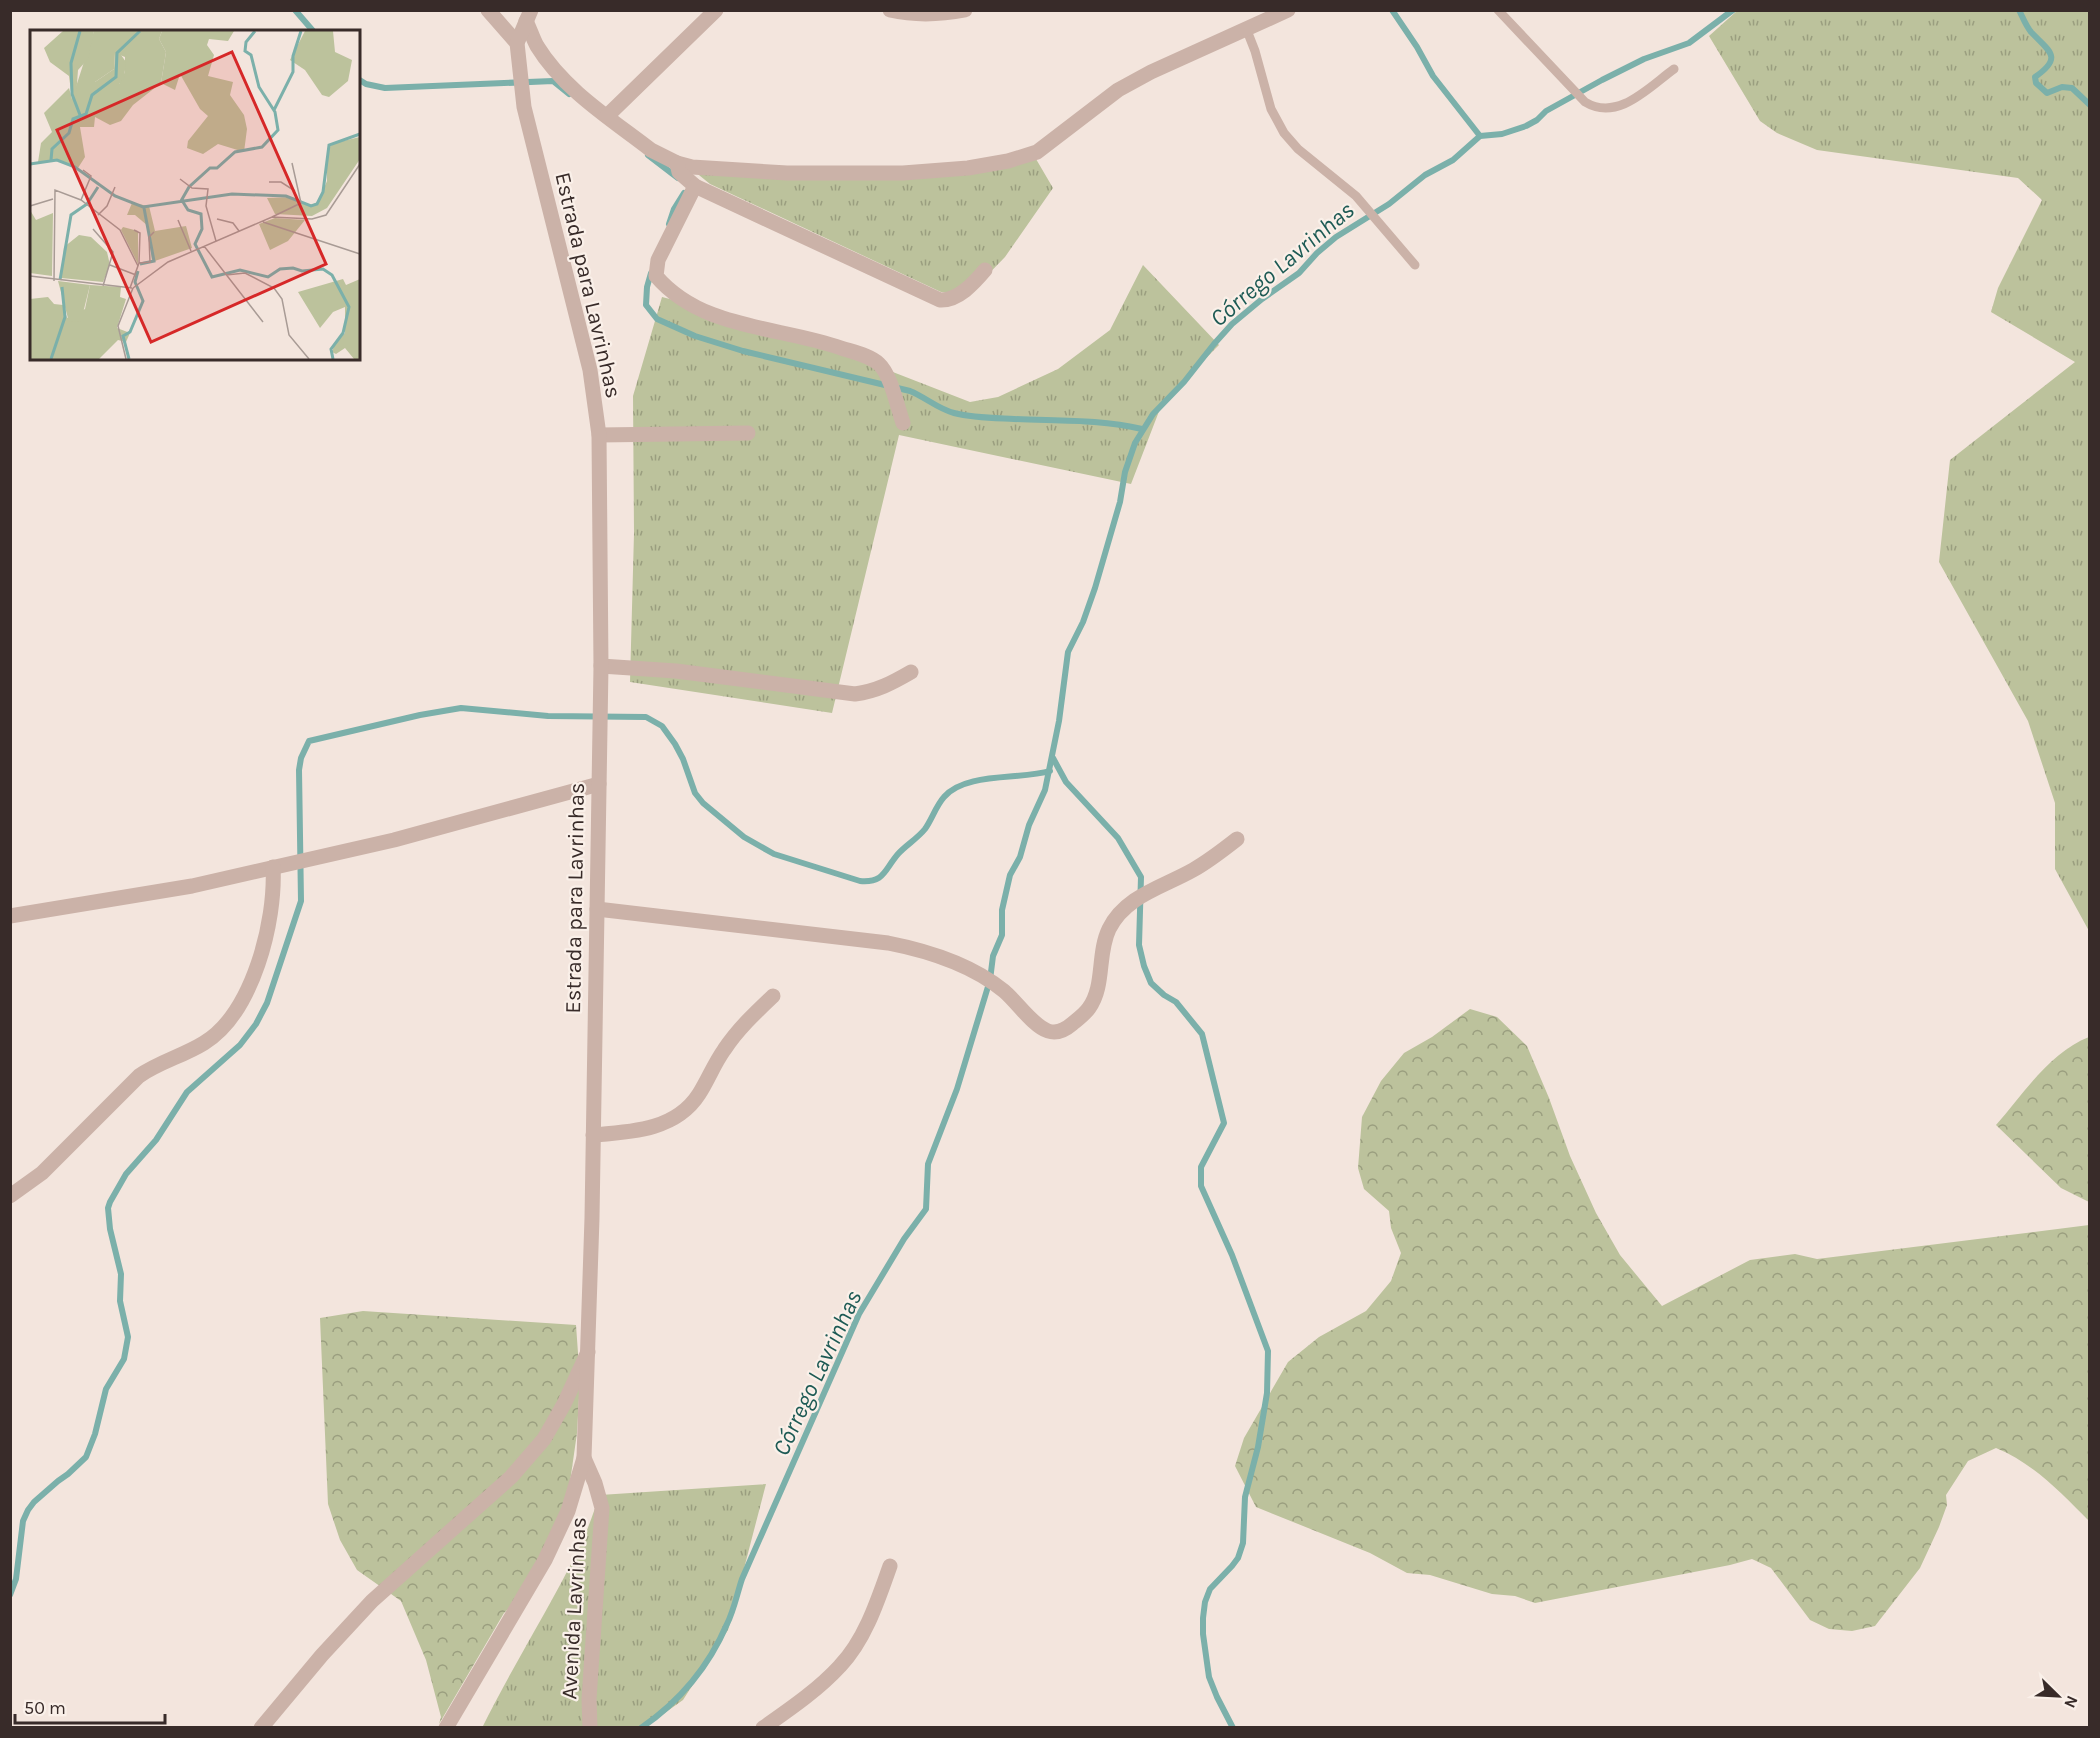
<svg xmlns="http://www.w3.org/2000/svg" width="2100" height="1738" font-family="Karla,sans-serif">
	<defs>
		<pattern id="grass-tufts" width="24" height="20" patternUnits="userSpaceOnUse" patternTransform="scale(1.5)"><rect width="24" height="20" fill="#bcc29c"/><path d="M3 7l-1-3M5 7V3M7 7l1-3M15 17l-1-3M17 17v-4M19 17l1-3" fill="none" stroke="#9a9e7f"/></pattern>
		<pattern id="forest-crowns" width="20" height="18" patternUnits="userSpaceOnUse" patternTransform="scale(1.5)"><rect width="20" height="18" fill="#bcc29c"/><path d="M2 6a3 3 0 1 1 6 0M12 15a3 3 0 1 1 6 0" fill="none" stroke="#9a9e7f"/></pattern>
	</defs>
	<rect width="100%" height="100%" fill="#f3e5dd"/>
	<g fill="url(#grass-tufts)">
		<polygon points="1738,10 2089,11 2089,931 2055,869 2055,803 2028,721 1939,562 1950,460 2075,362 1991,312 1998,288 2042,200 2018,178 1817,150 1777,133 1760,121 1709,36"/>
		<polygon points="1036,159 1053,188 1005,257 968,295 941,292 710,184 694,171 956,169"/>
		<polygon points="1143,265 1219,345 1163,401 1131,484 899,435 832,713 630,682 634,533 633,396 662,297 813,336 880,367 970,402 998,397 1058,369 1110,330"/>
		<path d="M766,1484L728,1630L683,1700L645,1727L482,1728C512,1667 548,1611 578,1550C587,1533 593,1513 600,1495Z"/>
	</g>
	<g fill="url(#forest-crowns)">
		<path d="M1470,1009L1497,1017L1527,1046L1549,1098L1570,1156L1596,1213L1620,1255L1662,1306L1750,1260L1795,1254L1817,1259L2089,1225V1521C2061,1493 2033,1463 1996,1448L1968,1461L1946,1495L1947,1505L1939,1527L1920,1568L1875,1626L1852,1631L1829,1629L1810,1620L1771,1568L1752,1559L1730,1565L1535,1603L1515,1596L1492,1594L1430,1575L1407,1573L1370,1553L1256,1507L1235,1466L1244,1438L1288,1362L1319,1337L1366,1311L1391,1281L1401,1253L1391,1228L1389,1211L1364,1189L1358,1168L1362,1117L1381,1081L1404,1053L1432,1037Z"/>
		<path d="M2089,1037V1202L2061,1188L1996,1125C2023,1094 2050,1052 2089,1037Z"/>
		<polygon points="363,1311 576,1325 580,1381 577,1433 570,1482 557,1531 515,1602 504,1613 439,1724 441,1717 426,1660 401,1601 357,1570 340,1540 328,1504 320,1318"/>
	</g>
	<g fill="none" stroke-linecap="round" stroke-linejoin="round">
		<g stroke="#7bb0aa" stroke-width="6">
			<polyline points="295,10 314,32"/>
			<polyline points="1392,10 1417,47 1433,76 1480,136"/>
			<path d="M2019,10C2023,18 2026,26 2031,32C2049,51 2064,57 2035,77L2036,83L2047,93L2062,87L2072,88L2090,105"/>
			<polyline points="358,79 366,84 385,88 553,81 569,94"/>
			<polyline points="648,155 678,178"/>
			<polyline points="669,224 674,209 684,193"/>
			<path d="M651,273L647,287L646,305L657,319L695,336L743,351L910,391C925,397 938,409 954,413C974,418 994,418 1014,419C1057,421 1100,419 1142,429"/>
			<polyline points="1053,758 1066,782 1118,838 1141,877 1139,945 1144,966 1151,983 1164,995 1176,1002 1202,1034 1224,1123 1201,1167 1201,1186 1232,1255 1268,1351 1267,1393 1258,1447 1245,1497 1243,1543 1238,1558 1232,1566 1210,1589 1205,1602 1203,1618 1203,1634 1209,1677 1217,1697 1233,1728"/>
			<path d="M10,1595L16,1579L23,1521L28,1510L34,1502L58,1481L68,1474L86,1457L95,1434L106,1389L124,1359L128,1337L120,1301L121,1274L110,1229L108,1208L110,1202L126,1174L156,1140L187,1092L240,1045L256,1024L267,1003L301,901L299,770L301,758L309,741L420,715L461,708L548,716L646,717L662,726L675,744L683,759L695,793L703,803L744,837L774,854L860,881C885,883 884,870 898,854C906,845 917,839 925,829C932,819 936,806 944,797C965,772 1020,780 1050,771"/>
			<path d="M641,1728C679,1702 709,1666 727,1624C734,1610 737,1594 742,1579L859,1314L904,1239L926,1209L928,1164L957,1089L990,980L993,956L1002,935V910L1010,875L1020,857L1029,825L1045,790L1059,721L1068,652L1083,622L1095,588L1120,502L1125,472L1135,443L1153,414L1184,382L1214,344L1232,324L1262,299L1299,273L1317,253L1336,237L1389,204L1425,175L1453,160L1480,136L1502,134L1526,126L1537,120L1546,111L1602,80L1644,59L1689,43L1733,10"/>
		</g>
		<g stroke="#cbb2a8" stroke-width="9">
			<path d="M1498,10L1585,102C1618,122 1649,87 1674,69"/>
			<polyline points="1246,28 1255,51 1271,109 1284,133 1298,149 1356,196 1415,265"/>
		</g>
		<g stroke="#cbb2a8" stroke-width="15">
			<polyline points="488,10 517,43"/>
			<path d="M890,10C916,16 939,15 965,10"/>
			<path d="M526,21C530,29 533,39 537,46C564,90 611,119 651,150L677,163L692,167L787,173H903L968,168L1008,161L1037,152L1118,90L1151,72L1288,10"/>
			<polyline points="607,116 716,10"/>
			<path d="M677,163L679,172L695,186L940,300C958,301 974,283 985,270"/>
			<path d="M695,186L658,260L656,276C702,330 779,326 841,348C853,352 869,355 879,364C891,375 897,406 903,423"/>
			<polyline points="599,435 748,433"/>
			<path d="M601,666L676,671L855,694C877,691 892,683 911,672"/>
			<path d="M597,909L888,943C929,951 971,964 1004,991C1017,1002 1033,1026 1048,1031C1057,1034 1065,1030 1072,1024C1078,1019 1085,1014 1089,1008C1105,986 1097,954 1109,929C1125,896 1163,887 1193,870C1209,861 1223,850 1237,839"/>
			<polyline points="10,916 192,886 394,840 599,784"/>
			<path d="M593,1135C632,1132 676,1130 699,1094C708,1080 714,1064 724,1050C738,1029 755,1013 773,996"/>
			<path d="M10,1196L42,1173L139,1076C159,1062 183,1056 204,1043C253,1013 276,921 273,867"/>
			<polyline points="584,1458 595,1483 602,1508 589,1699 590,1728"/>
			<polyline points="261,1728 322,1655 372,1601 511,1477 544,1439 564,1404 588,1352"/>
			<path d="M763,1728C790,1709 818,1690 840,1666C865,1640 878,1600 890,1566"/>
		</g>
		<polyline stroke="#cbb2a8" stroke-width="15" points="446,1728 545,1560 568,1511 584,1458 592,1218 601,666 599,435 590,370 524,107 517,43 531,10"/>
	</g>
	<g text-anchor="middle" stroke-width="4.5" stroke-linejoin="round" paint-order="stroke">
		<g font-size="22" fill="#382b29" stroke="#faf0e9">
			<text transform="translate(589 285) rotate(77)" y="8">Estrada para Lavrinhas</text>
			<text transform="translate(574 898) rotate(-89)" y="8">Estrada para Lavrinhas</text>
			<text transform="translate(573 1608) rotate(-87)" y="8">Avenida Lavrinhas</text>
		</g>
		<g font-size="24" font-style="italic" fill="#1d5a54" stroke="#faf0e9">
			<text transform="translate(1282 264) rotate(-40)" y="8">Córrego Lavrinhas</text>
			<text transform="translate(817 1373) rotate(-65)" y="8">Córrego Lavrinhas</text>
		</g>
	</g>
	<g transform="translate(30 30)">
		<rect width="330" height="330" fill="#f3e5dd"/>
		<path d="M64,1H132L129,9L136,22L131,53L103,75L91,91L80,95L65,87L64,97H50L55,127L48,138L28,130L8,132L11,113L22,102L14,83L39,58L42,69ZM85,23L95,27V42L89,54L81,53L67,60L65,52L84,39ZM330,107V129L297,178L282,186L245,184L237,168L262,167L279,176L288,172L297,151V119L304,113ZM102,173L119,176L125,201L156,196L162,218L122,232L118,196L105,185H97ZM0,180L6,190L23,183L22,246L0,243ZM93,197L108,201V234L91,200ZM313,249L316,255L330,249V329H324L315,318L306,324L302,322L305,313L315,303V277L303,282L290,298L268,262ZM60,255L91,257L90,267L96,269L87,298L100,303L96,312L88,310L69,329H0V269L18,267L24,274L33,275L37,288L55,279Z" fill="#bcc29c" fill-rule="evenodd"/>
		<path d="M33,1H64L58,29L48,40L46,67L42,69L39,46L20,32L14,18ZM132,1H204L198,11L179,9L177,15L184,25L178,46L203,52L200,65L214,85L217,99L214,122L188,114L173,124L157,118L158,111L178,86L170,79L150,44L145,60L131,53L136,22L129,9ZM275,1H303L305,22L322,30L318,51L299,67L292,65L275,40L260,30ZM89,22L96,32L94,48L89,54L65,60V52L84,39L85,23ZM245,188L275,190L258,211L240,220L229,194ZM49,205L61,207L77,222L80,235L73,252L31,248L34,217ZM28,251L60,255L51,291L39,292Z" fill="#bcc29c"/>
		<path fill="none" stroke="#7bb0aa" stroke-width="3" d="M50,1L41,33L42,64L50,85M244,80L263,42V26L271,1M21,130L22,119L39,103L43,89L56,84L62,65L86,47L87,23L110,1M0,134L27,130L45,137L85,166L113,177L202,164L256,166L281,176L287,174L293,162L299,115L330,104M151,171L159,157L180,138H187L205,122L232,117L248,100L245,82L229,57L221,25L215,21L216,12L225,1M153,172L158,180L171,184L172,199L165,214L182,247L210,240L238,247L250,239L263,238L272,241L293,239L302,245L319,277L313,303L301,319L303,329M110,234L124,231L114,178M30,250L41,185L57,174L68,157M21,329L35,287L32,257M99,329L93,306L100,302L113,271L105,252L108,241"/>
		<path fill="none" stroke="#a89b95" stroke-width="1.5" d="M150,149L162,158L178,159L176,176L186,211M239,152H251L265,161M51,170L61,146L53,140M0,176L23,169M68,185L77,176L85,157M242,187L271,173L262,133M187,189L203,193L209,201M148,190L161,221M233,192L330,224M63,199L83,222L73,256M174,216L233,292M109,233L120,232L119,207L124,202M80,235L106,245M196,245L215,243L244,258L252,269L259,305L279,329M0,246L102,258M24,251L25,160L51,170L90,200L108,236M100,258L109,233L110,203L104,200M103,258L138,232L242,187L282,189L296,185L330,134M96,329L88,296L103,258"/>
		<path fill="#d62828" fill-opacity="0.15" stroke="#d62828" stroke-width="3" d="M202,22L296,234L121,312L27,100Z"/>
		<rect width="330" height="330" fill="none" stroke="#382b29" stroke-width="3"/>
	</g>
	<rect width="2100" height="1738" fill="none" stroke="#382b29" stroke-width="24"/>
	<g transform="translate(2058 1696) rotate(114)" stroke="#faf0e9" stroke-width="4.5" paint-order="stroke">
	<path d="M0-4.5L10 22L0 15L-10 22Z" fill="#382b29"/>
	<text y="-9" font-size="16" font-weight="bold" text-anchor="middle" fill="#382b29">N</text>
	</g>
	<path d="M15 1714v9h150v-9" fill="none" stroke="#382b29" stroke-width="3"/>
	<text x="24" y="1714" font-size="18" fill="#382b29" stroke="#faf0e9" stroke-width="4.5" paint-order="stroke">50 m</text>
</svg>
